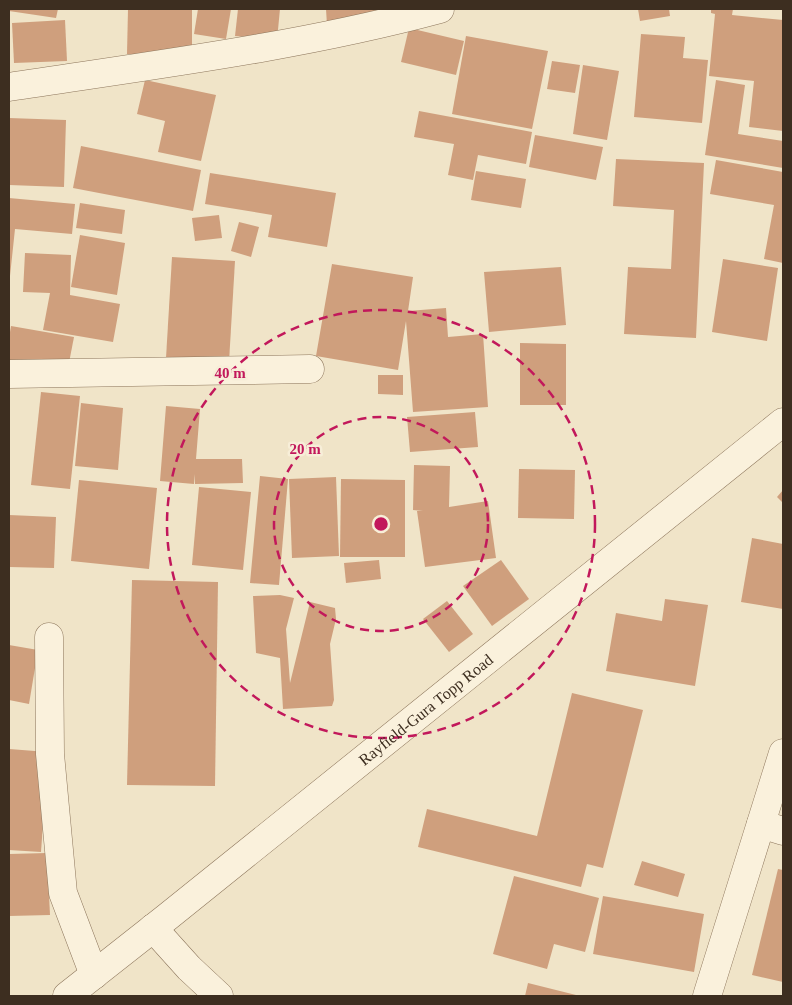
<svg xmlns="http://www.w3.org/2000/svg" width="792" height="1005" font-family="'Times New Roman',serif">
	<rect width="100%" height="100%" fill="#f0e4c8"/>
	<g fill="#cf9f7d">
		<polygon points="9,9 58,9 56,18 9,11"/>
		<polygon points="128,9 192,9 192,54 127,54"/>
		<polygon points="198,9 231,9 226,39 194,34"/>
		<polygon points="238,9 280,9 277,40 235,36"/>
		<polygon points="326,9 382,9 382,22 327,25"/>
		<polygon points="638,9 669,9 670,16 640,21"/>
		<polygon points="711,9 733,9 732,15 783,20 783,131 749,127 754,81 709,76 715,14 711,13"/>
		<polygon points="65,20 67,61 14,63 12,23"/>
		<polygon points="409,28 464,41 456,75 401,62"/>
		<polygon points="641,34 685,37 683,58 708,60 702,123 634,117"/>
		<polygon points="466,36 548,51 532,129 452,114"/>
		<polygon points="552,61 580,65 575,93 547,89"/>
		<polygon points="583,65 619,71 607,140 573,134"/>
		<polygon points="145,80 216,95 201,161 158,152 165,121 137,114"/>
		<polygon points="716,80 745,85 738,134 783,141 783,168 705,155"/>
		<polygon points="419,111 532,132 526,164 478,155 473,180 448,175 454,144 414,137"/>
		<polygon points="9,118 66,120 64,187 9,185"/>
		<polygon points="535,135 603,147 596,180 529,167"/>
		<polygon points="81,146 201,170 193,211 73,188"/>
		<polygon points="616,159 704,163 696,338 624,334 628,267 671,269 674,210 613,206"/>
		<polygon points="716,160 783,172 783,263 764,259 774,205 710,194"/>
		<polygon points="476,171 526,179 521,208 471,200"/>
		<polygon points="210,173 336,193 327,247 268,237 272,215 205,204"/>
		<polygon points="9,198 75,204 72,234 15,229 10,276 9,276"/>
		<polygon points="80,203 125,210 122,234 76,228"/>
		<polygon points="219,215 222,238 195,241 192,218"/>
		<polygon points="239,222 259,227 251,257 231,251"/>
		<polygon points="80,235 125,243 117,295 71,287"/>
		<polygon points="25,253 71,255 70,295 120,304 113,342 43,330 50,293 23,292"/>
		<polygon points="172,257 235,261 229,362 166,358"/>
		<polygon points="723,259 778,268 767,341 712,332"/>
		<polygon points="332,264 413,277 408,311 446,308 448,337 483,334 488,407 413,412 406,321 398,370 316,356"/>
		<polygon points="561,267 566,325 489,332 484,272"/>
		<polygon points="11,326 74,337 67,373 9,363 9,338"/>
		<polygon points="520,343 566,344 566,405 520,405"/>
		<polygon points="378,375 403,375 403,395 378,394"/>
		<polygon points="41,392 80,396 70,489 31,485"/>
		<polygon points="81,403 123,408 118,470 75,466"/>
		<polygon points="166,406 200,409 196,459 242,459 243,483 195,484 195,474 194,484 160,481"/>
		<polygon points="475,412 478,447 410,452 407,417"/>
		<polygon points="414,465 450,466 449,507 488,501 496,558 425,567 417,511 423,511 413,510"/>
		<polygon points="519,469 575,470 574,519 518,518"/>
		<polygon points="260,476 288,479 279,585 250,583"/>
		<polygon points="336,477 339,556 292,558 289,479"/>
		<polygon points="341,479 405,480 405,557 340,557"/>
		<polygon points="79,480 157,488 149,569 71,561"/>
		<polygon points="199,487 251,492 243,570 192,565"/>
		<polygon points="783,490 783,503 777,497"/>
		<polygon points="9,515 56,517 54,568 9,567"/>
		<polygon points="752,538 783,544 783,609 741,602"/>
		<polygon points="379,560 381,579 346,583 344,563"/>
		<polygon points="501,560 529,599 492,626 463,586"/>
		<polygon points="132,580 218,582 215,786 127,785"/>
		<polygon points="280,595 294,598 286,629 290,683 310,602 335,608 336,619 330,644 334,700 332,706 283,709 280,658 256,653 253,596"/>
		<polygon points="665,599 708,605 695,686 606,671 616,613 662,621"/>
		<polygon points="447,601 473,634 449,652 423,619"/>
		<polygon points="9,645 38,650 29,704 9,700"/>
		<polygon points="572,693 643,710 603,868 587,864 581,887 418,847 427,809 537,836"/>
		<polygon points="9,749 48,752 41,852 9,850"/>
		<polygon points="47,853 50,915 9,916 9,854"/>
		<polygon points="642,861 685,874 678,897 634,885"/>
		<polygon points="778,869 783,870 783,982 752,975"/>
		<polygon points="514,876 599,898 585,952 554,944 547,969 493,954"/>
		<polygon points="603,896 704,914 694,972 593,954"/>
		<polygon points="528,983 580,996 525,996"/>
	</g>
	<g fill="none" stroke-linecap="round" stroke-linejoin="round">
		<g stroke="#8d765c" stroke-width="29">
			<g id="minor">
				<path d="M9,87C153,65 299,47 440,9"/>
				<polyline points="9,374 310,369"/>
				<polyline points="49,637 50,754 63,893 94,975"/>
				<polyline points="761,824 783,831"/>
				<polyline points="153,928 189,968 219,996"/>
				<polyline points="707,996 783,753"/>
			</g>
		</g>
		<g stroke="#8d765c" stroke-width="29">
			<g id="tertiary">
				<path id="s1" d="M67,996L166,918L783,422"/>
			</g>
		</g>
		<use href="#minor" stroke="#faf1dc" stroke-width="28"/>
		<use href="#tertiary" stroke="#faf1dc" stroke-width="28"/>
	</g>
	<g fill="none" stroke="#c2185b" stroke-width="2.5" stroke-dasharray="9 6">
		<circle cx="381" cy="524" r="107"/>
		<circle cx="381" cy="524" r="214"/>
	</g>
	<g text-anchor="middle" stroke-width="5" stroke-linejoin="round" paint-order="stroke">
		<g font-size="16" fill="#3d2e20" stroke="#f7eed8">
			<text dy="6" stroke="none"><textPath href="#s1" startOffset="459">Rayfield-Gura Topp Road</textPath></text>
		</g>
	</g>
	<circle cx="381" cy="524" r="8" fill="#c2185b" stroke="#f7eed8" stroke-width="2.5"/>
	<g font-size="15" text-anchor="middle" font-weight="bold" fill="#c2185b" stroke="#f7eed8" stroke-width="5" stroke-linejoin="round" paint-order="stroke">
		<text x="230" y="378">40 m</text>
		<text x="305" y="454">20 m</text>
	</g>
	<rect width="792" height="1005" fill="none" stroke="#3d2e20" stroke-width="20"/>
</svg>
